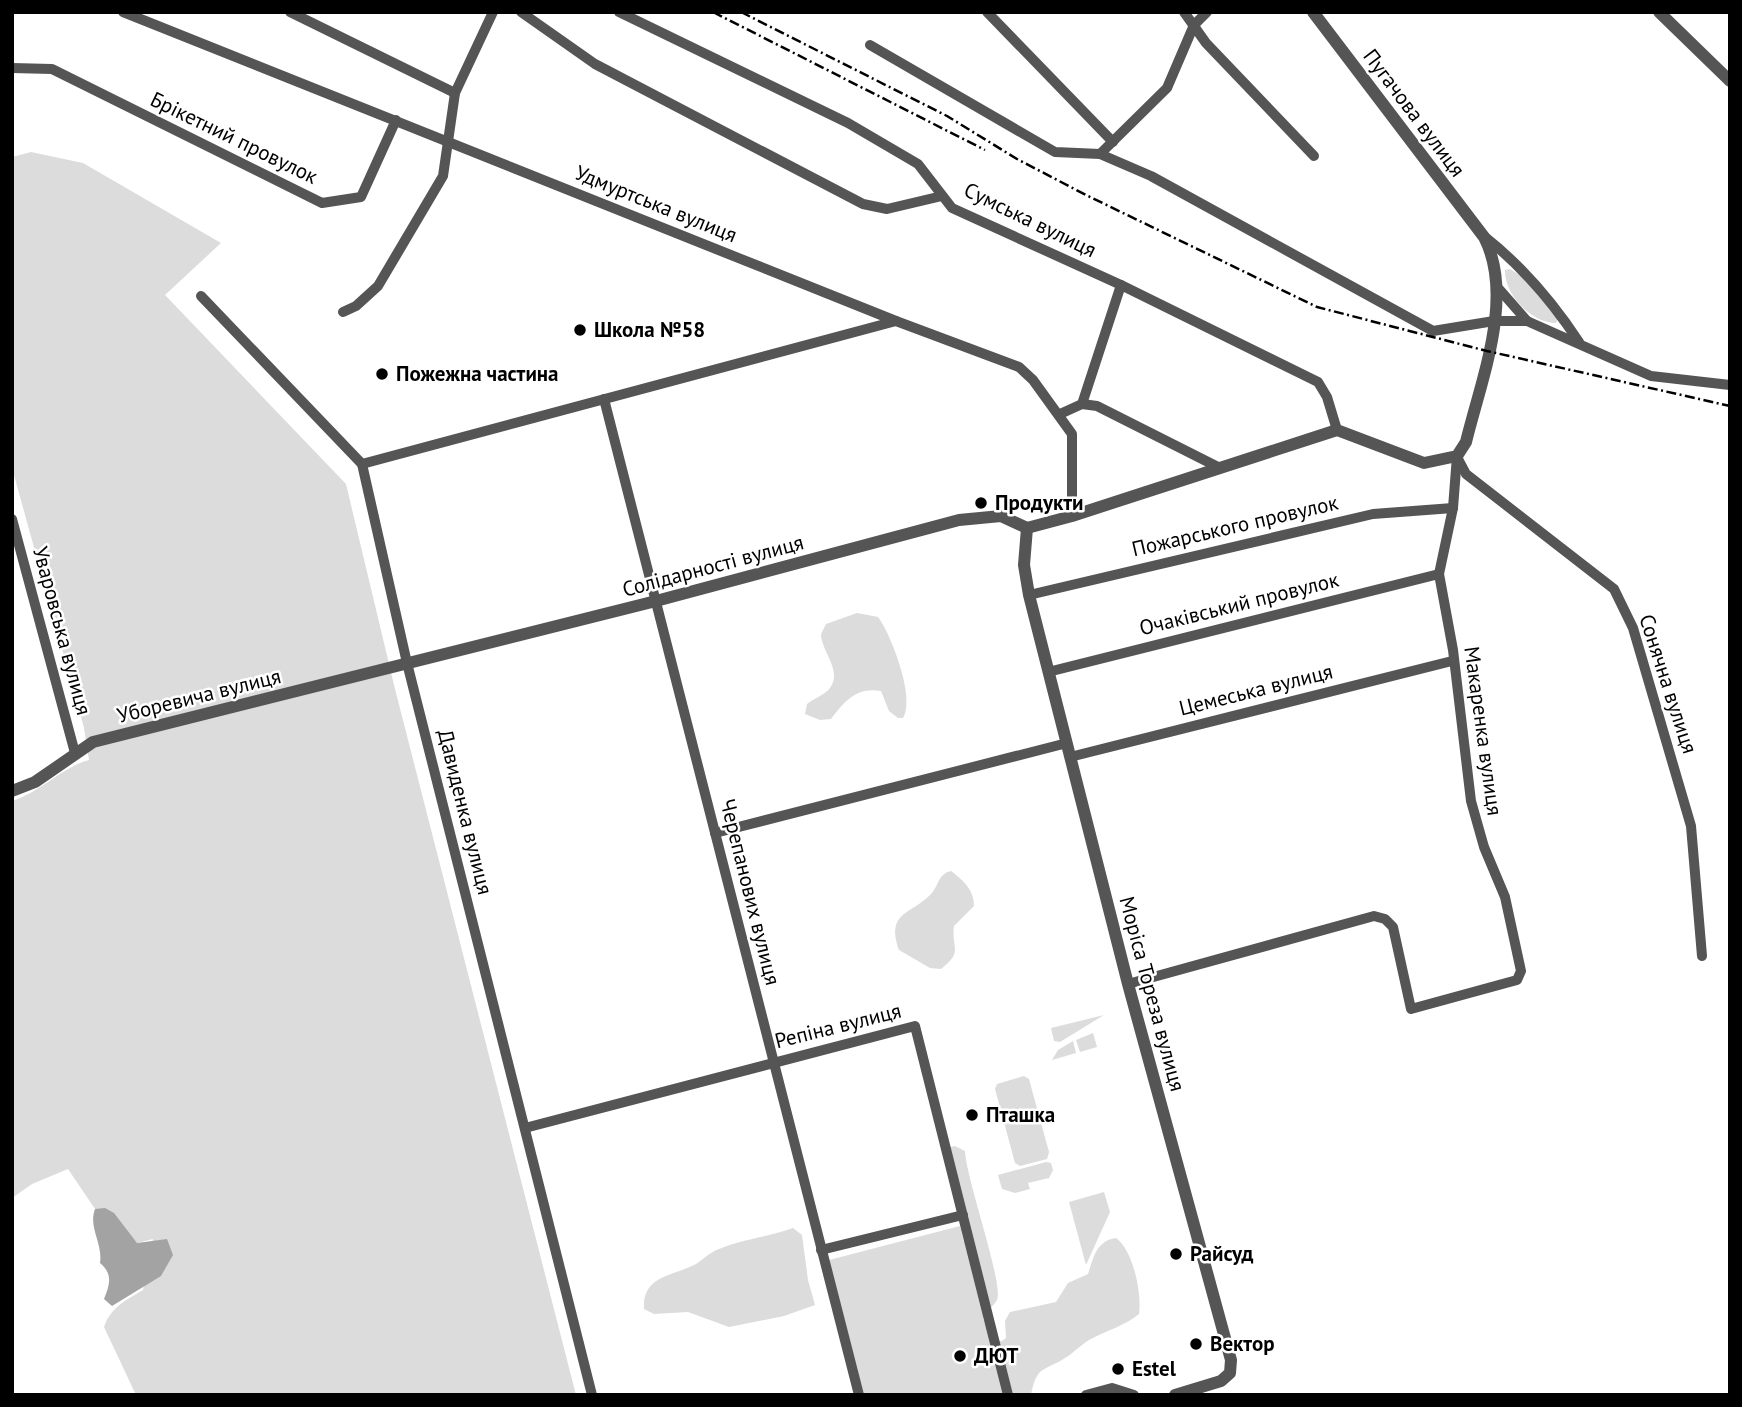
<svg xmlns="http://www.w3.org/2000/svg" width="1742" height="1407" font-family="'PT Sans',sans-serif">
	<rect width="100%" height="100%" fill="#fff"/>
	<g fill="#dcdcdc">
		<path d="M31,152L83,163L221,243L165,295L346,484L395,689L576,1395H136L104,1327C111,1307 126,1300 143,1290L153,1239L137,1243C124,1230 116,1207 95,1209L68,1169L32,1184L12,1198V801C41,792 62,767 89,760L84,728L12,468V157Z"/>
		<path d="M1510,269L1526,279L1558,319L1556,323C1532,323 1504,295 1505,270Z"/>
		<path d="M857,613L878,617C891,634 916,699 903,718H898L889,711L881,691C856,687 845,701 831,719L820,720L805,714L807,704C814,698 825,695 830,688C843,671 821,651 821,634L826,624Z"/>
		<path d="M951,871C964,881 974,890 974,906L954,926C951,949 964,951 941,969L930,968L899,950C886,912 910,915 930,895C939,887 937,874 951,871Z"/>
		<polygon points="1104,1015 1060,1042 1054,1041 1051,1028"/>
		<polygon points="1093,1033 1097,1047 1080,1052 1076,1040"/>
		<polygon points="1073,1041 1076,1053 1052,1060 1058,1050"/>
		<polygon points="1024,1076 1029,1079 1049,1152 1047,1159 1020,1166 1015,1163 995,1089 997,1084"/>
		<path d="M955,1146L965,1151C966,1179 1004,1284 997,1300C993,1307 986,1310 983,1318L991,1340L1002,1341L1006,1338L1005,1321L1010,1312L1056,1302L1068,1283L1088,1274C1094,1257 1096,1241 1116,1238C1133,1250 1142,1293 1139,1314C1124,1326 1108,1330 1091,1339C1081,1344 1074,1353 1065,1358C1043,1372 1037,1365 1031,1395H864L829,1260L960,1226L964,1242C987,1212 932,1179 950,1147Z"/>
		<polygon points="1046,1162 1051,1163 1053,1170 1049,1178 1028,1183 1030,1189 1015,1193 1002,1189 998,1175"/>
		<polygon points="1104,1192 1110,1212 1086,1265 1069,1202"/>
		<path d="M793,1228L802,1235L808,1280L815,1305L784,1316L729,1327L688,1312L654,1314L644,1309C642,1275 674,1276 696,1264C704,1259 710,1252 719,1249C742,1239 769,1237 793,1228Z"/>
	</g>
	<path fill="#a3a3a3" d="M105,1208L114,1213L137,1243L167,1239L173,1255L161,1276L112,1306L104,1299C110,1284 113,1274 100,1263C103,1243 88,1228 95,1209Z"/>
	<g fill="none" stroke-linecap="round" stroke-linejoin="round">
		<g stroke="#555" stroke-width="10">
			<polyline points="123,12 896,321 1019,367 1033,380 1072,434 1072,516"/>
			<polyline points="290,12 455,93"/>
			<polyline points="521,12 595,64 863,204 887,209 942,196"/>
			<polyline points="619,12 848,123 918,164 952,208 1121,285 1318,382 1327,397 1337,430"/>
			<polyline points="987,12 1113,142"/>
			<polyline points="1184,12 1206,43 1314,156"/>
			<polyline points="870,45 1055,152 1100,154 1151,176 1433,331 1494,321 1527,321 1651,376 1730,385"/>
			<polyline points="12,68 52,69 322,203 361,197 396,120"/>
			<polyline points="1100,154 1167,88 1194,25 1207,12"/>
			<path d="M1485,237C1523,267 1552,301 1579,342"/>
			<polyline points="1499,289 1527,321"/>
			<polyline points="201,296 362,464 407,663 592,1395"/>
			<polyline points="343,312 356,306 378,286 443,176 455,93 493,12"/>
			<polyline points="604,399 859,1395"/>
			<polyline points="1082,404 1121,285"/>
			<polyline points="1060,414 1082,404 1097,406 1218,467"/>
			<polyline points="1457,457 1466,474 1614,589 1633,628 1691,826 1702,956"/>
			<polyline points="362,464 896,321"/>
			<polyline points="12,519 75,753"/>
			<polyline points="1029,595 1373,514 1453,508"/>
			<polyline points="1048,672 1439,574"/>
			<polyline points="1070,757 1452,661"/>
			<polyline points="715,833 1067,743"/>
			<polyline points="1128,984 1374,916 1385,919 1393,927 1411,1009 1517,980 1521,971 1505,897 1484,847 1471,801 1453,650 1439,574 1453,508 1457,456"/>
			<polyline points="525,1128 915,1026 1008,1395"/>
			<polyline points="821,1250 963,1215"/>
			<polyline points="1086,1395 1112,1388 1134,1395"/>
		</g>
		<g stroke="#555" stroke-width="12">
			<polyline points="1659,12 1730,81"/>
			<polyline points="12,791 35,782 93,742 656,601 959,520 1001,516 1027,528"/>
			<path d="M1175,1395L1221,1381L1230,1373L1231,1360L1128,984L1029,595L1024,565L1027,528L1072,516L1337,430L1424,463L1457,456L1466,442C1481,380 1515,297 1484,237L1313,12"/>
		</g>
		<g stroke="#000" stroke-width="2.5" stroke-dasharray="10 3.5 2 3.5" stroke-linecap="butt">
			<polyline points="713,12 985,150"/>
			<polyline points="741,12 947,116 1017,159 1086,195 1317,307 1487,351 1730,406"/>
		</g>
	</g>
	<g fill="#000" stroke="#fff" stroke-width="2.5">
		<circle cx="580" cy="330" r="7"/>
		<circle cx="382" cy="374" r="7"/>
		<circle cx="981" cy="503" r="7"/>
		<circle cx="972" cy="1115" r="7"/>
		<circle cx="1176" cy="1254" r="7"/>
		<circle cx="1196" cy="1344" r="7"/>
		<circle cx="960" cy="1356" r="7"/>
		<circle cx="1118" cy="1369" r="7"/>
	</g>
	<g text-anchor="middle" stroke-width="5" stroke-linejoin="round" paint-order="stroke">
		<g font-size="21" fill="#000" stroke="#fff">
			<text transform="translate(1414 113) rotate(53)" y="7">Пугачова вулиця</text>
			<text transform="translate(234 138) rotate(26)" y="7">Брiкетний провулок</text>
			<text transform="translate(656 204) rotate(22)" y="7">Удмуртська вулиця</text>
			<text transform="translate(1030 220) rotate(26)" y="7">Сумська вулиця</text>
			<text transform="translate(1235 526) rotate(-13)" y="7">Пожарського провулок</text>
			<text transform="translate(713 566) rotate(-15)" y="7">Солідарності вулиця</text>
			<text transform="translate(1239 604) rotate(-14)" y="7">Очакiвський провулок</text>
			<text transform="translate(62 631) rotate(75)" y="7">Уваровська вулиця</text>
			<text transform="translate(1668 684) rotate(72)" y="7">Сонячна вулиця</text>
			<text transform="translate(1256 690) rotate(-14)" y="7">Цемеська вулиця</text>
			<text transform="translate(199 696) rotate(-14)" y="7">Уборевича вулиця</text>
			<text transform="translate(1483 731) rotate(82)" y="7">Макаренка вулиця</text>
			<text transform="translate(465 812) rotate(76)" y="7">Давиденка вулиця</text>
			<text transform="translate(750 892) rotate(76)" y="7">Черепанових вулиця</text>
			<text transform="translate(1152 994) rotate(75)" y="7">Моріса Тореза вулиця</text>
			<text transform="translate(838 1026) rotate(-14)" y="7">Репiна вулиця</text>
		</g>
		<g font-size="21" font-weight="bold" fill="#000" stroke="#fff" text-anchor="start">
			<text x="594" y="337">Школа №58</text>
			<text x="396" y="381">Пожежна частина</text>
			<text x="995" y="510">Продукти</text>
			<text x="986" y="1122">Пташка</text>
			<text x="1190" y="1261">Райсуд</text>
			<text x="1210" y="1351">Вектор</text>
			<text x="974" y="1363">ДЮТ</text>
			<text x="1132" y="1376">Estel</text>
		</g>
	</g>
	<rect width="1742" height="1407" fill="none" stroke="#000000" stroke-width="28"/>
</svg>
